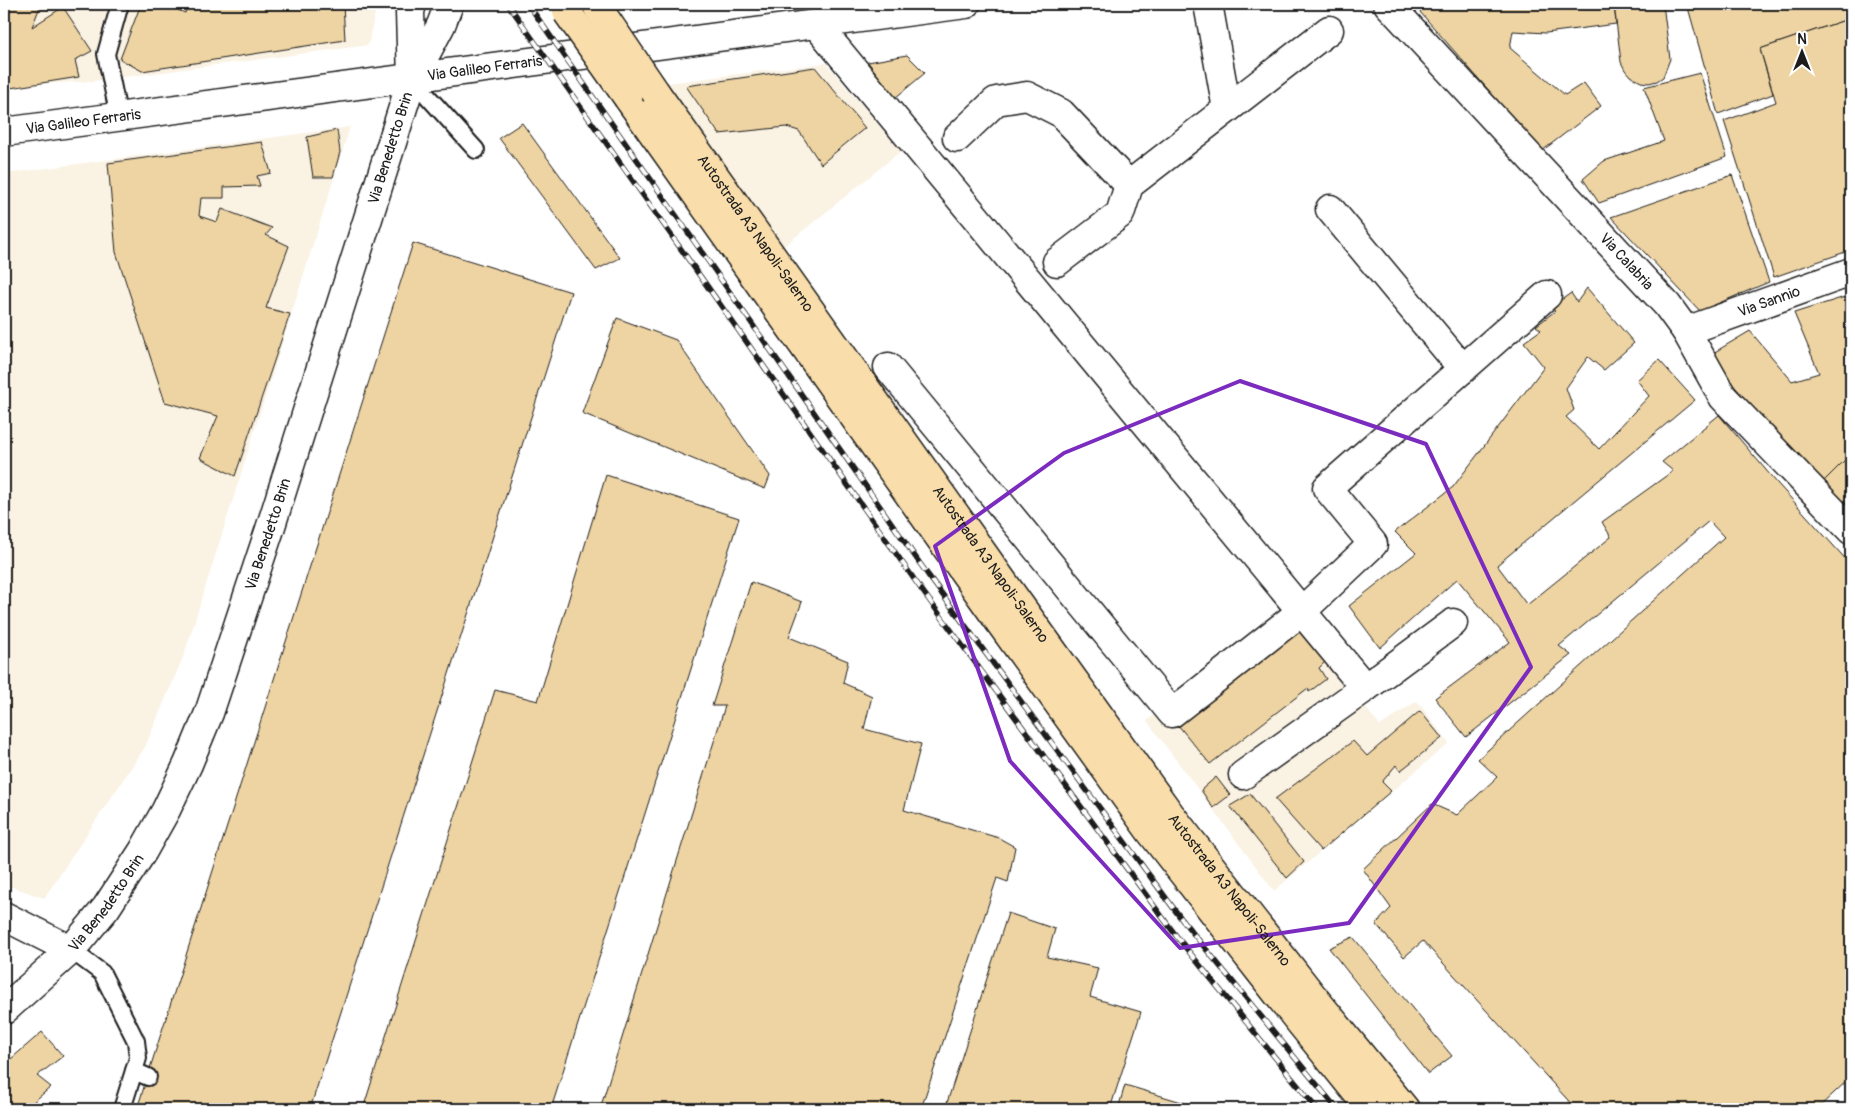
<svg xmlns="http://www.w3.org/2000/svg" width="1855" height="1113" font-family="Pangolin,sans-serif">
	<rect width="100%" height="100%" fill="#fff"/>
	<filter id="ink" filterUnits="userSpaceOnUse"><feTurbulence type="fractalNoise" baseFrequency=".02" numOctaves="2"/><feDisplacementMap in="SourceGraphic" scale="10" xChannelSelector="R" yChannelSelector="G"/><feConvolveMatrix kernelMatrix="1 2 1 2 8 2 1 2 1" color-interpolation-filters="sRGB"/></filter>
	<g filter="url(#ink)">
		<g fill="#faf2e3">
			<polygon points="4,4 377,4 368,45 93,81 4,86"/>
			<polygon points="826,63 901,151 783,247 660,84"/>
			<polygon points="350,127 184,655 145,747 44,898 4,884 4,174"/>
			<polygon points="1280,612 1341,676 1380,726 1417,701 1449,743 1274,891 1147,721"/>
		</g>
		<g fill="#eed4a3" stroke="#1c1c1c">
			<polygon points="4,4 41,4 32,27 63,7 92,51 75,60 79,77 4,89"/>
			<polygon points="141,4 164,4 185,13 188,4 343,4 345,40 142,71 120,59"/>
			<polygon points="616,4 641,4 619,8"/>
			<polygon points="1413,4 1614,4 1616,24 1546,33 1513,31 1510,48 1565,95 1584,83 1601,106 1542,151"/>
			<polygon points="1614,4 1663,4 1670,59 1663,77 1657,81 1649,83 1641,82 1630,76 1625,70 1621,62"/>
			<polygon points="1687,4 1851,4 1851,18 1760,49 1773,94 1718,114"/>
			<polygon points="1851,18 1851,250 1774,277 1724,121 1776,102 1760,49"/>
			<polygon points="907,55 925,73 895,98 868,62"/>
			<polygon points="815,67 865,128 821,164 799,131 786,127 719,134 686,86"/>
			<polygon points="1700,73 1727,157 1599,203 1583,179 1604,161 1664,141 1644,87"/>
			<polygon points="522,123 620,258 596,270 499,138"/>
			<polygon points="337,130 340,152 333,177 313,177 307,137"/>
			<polygon points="262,142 271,173 257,176 260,186 224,187 224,198 201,198 199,216 217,222 222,209 272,228 266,235 289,246 266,308 290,314 235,476 200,458 218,416 165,402 116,252 108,163"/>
			<polygon points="1732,175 1769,282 1700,311 1611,217"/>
			<polygon points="413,243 571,292 310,1109 137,1109"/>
			<polygon points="1587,288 1634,343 1604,370 1588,357 1566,388 1574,410 1566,417 1599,449 1649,396 1637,380 1659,360 1695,400 1497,565 1527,605 1611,537 1602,522 1673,471 1662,462 1719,415 1777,483 1851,565 1851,1077 1817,1109 1576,1109 1423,941 1404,957 1376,924 1391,908 1363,869 1432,804 1457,815 1497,777 1478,759 1724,537 1709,521 1559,646 1571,655 1466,737 1435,698 1510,642 1457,579 1380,648 1349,606 1416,553 1395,532 1453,487 1544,367 1524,342 1541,330 1536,326 1555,311 1550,308 1571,293 1577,302"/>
			<polygon points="1851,295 1851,454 1823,482 1798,459 1708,356 1750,331 1792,381 1819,373 1794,313"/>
			<polygon points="617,318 676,340 770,476 765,489 582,413"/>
			<polygon points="1851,454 1851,509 1823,482"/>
			<polygon points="606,475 739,518 551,1109 363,1109 495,690 538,701"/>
			<polygon points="751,582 802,602 789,637 848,661 843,683 872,696 864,729 921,744 904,810 999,838 1015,847 1008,882 997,878 921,1109 600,1109 725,706 712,706"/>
			<polygon points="1297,626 1326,661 1319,668 1326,679 1309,692 1308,688 1210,764 1178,725"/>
			<polygon points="1420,711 1442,738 1400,771 1396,765 1382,782 1391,791 1321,851 1275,799 1353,741 1367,756"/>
			<polygon points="1216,777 1230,795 1213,808 1201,790"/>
			<polygon points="1250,794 1304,862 1287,878 1230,806"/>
			<polygon points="1008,913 1055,929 1047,957 1098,968 1090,997 1141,1012 1110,1109 945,1109"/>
			<polygon points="1353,937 1452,1056 1428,1074 1329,948"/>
			<polygon points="42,1032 63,1056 37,1076 51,1087 25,1109 4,1109 4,1065"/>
			<polygon points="1125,1085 1205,1109 1118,1109"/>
		</g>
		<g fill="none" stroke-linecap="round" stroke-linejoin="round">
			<g stroke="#1c1c1c" stroke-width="20">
				<g id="lane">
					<polyline points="412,79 476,150"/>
					<polyline points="119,118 106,54 120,4"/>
					<polyline points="71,950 102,973 136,1041 138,1058 122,1109"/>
					<polyline points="134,1071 148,1077"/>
				</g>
			</g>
			<g stroke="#1c1c1c" stroke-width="31">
				<g id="street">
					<polyline points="1208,4 1227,109"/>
					<path id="s1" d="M1388,4L1667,305L1686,331L1723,397L1851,530"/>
					<polyline points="816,24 1365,688 1243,775"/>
					<polyline points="413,78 441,25 449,4"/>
					<polyline points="957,138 996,101 1027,96 1061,113 1129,185"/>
					<polyline points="1330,209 1463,369"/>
					<polyline points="1057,262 1120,214 1129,185 1329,30"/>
					<path id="s2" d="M1686,331L1851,272"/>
					<polyline points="888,367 1172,713 1301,612 1373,544 1327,488 1547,295"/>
					<polyline points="1365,688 1453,623"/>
					<polyline points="4,916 71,950"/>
					<path id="s3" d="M4,1010L71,950L106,908L143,851L166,810L188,764L209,713L270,529L412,79L410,12L412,4"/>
				</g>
			</g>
			<g stroke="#1c1c1c" stroke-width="31">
				<g id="secondary">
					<path id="s4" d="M4,132L966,4"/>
				</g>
			</g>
			<g stroke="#1c1c1c" stroke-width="31">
				<g id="highway">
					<path id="s5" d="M656,93L1009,590L1170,814L1315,999L1405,1109"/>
					<polyline points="628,98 988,606 1150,831 1294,1015 1370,1109"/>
				</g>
			</g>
			<use href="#lane" stroke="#fff" stroke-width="16"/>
			<use href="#street" stroke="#fff" stroke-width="28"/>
			<use href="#secondary" stroke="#fff" stroke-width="28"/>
			<use href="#highway" stroke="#f9deab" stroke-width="28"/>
			<g stroke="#1c1c1c" stroke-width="5.5">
				<g id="rail">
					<polyline points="508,4 921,589 1177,937 1317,1109"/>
					<polyline points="528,4 928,575 1183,921 1337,1109"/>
				</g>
			</g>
			<use href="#rail" stroke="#fff" stroke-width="4" stroke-dasharray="11" stroke-linecap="butt"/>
			<g stroke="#1c1c1c" stroke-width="31" stroke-linecap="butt">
				<g id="highway-bridge">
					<polyline points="598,8 656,93"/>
					<polyline points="567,12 628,98"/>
				</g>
			</g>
			<use href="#highway-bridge" stroke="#f9deab" stroke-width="28"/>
		</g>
	</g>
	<path fill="none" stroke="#7b2cbf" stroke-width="4" stroke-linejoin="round" d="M1240,381L1426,444L1531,667L1349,923L1180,948L1010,761L935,546L1064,453Z"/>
	<g text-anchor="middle" stroke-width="4" stroke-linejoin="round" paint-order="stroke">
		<g font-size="15" fill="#1c1c1c" stroke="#fff">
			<text dy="5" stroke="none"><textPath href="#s4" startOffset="485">Via Galileo Ferraris</textPath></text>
			<text dy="5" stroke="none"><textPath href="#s4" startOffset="80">Via Galileo Ferraris</textPath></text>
			<text dy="5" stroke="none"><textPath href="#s3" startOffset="959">Via Benedetto Brin</textPath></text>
			<text dy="5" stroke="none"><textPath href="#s5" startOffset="172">Autostrada A3 Napoli-Salerno</textPath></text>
			<text dy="5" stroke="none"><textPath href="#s1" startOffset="351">Via Calabria</textPath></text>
			<text dy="5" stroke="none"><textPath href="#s2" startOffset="88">Via Sannio</textPath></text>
			<text dy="5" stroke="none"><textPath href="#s3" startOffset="554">Via Benedetto Brin</textPath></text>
			<text dy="5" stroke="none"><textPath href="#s5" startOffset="578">Autostrada A3 Napoli-Salerno</textPath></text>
			<text dy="5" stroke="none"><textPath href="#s5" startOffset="982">Autostrada A3 Napoli-Salerno</textPath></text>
			<text dy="5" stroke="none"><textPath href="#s3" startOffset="149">Via Benedetto Brin</textPath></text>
		</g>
	</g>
	<rect width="1855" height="1113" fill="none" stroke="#fff" stroke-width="20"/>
	<rect x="10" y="10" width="1835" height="1093" fill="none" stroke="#1c1c1c" stroke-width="2" filter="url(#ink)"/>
	<g transform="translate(1802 52)" stroke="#ffffff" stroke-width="4" paint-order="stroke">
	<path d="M0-4L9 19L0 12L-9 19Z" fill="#1c1c1c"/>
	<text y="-8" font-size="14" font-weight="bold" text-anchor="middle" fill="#1c1c1c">N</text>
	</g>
</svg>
